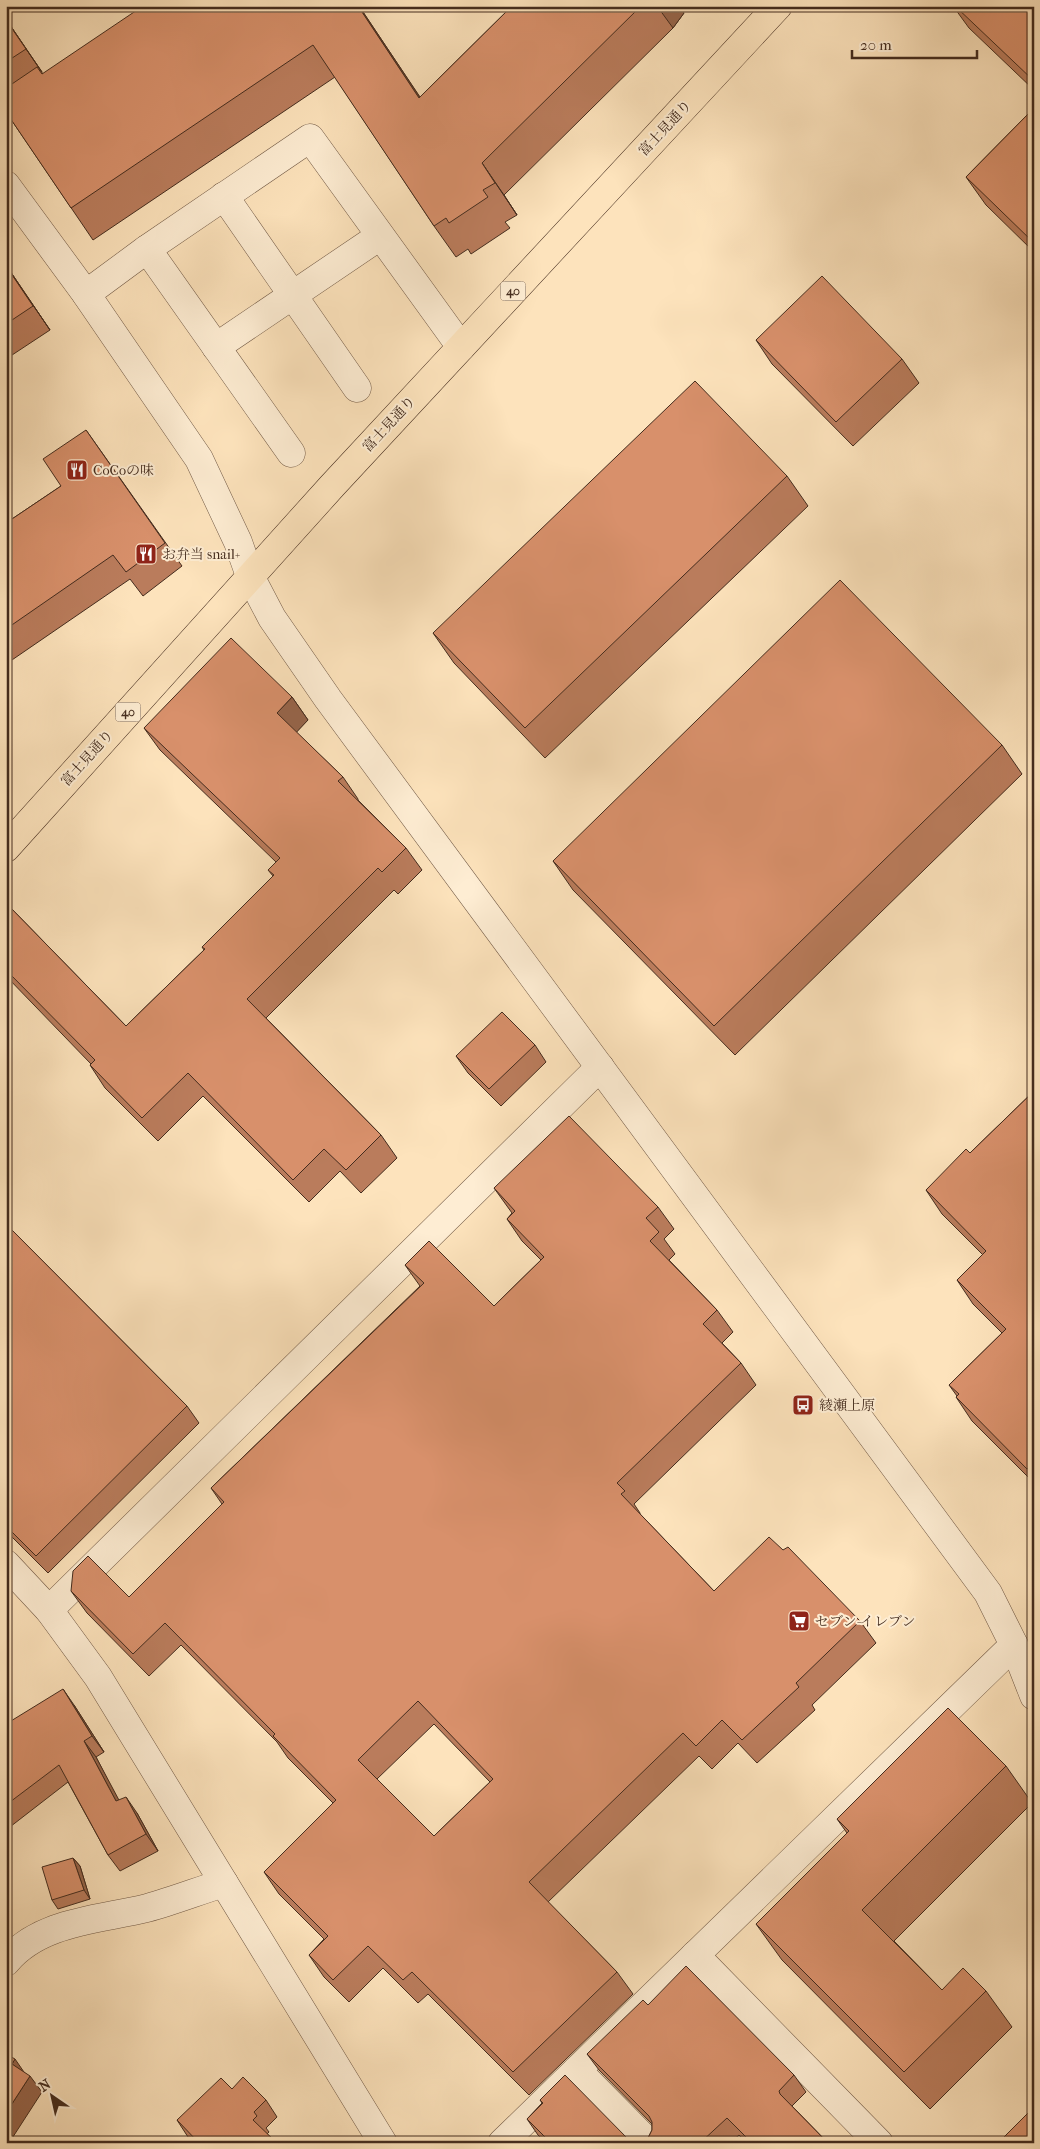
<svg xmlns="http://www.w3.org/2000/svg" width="1040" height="2149" font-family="'IM FELL French Canon','Noto Serif JP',serif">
<rect width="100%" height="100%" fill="#fde3bc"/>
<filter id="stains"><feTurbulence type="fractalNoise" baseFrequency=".004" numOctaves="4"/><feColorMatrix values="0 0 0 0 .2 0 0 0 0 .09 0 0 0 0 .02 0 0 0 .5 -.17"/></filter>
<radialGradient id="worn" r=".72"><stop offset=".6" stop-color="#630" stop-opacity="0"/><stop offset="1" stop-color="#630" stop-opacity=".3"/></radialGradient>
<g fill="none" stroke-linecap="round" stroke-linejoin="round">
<g stroke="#725a46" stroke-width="29">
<g id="minor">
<polyline points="6,185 86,294 199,459 238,542 250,576 272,618 328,699 988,1593 1014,1645 1034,1696"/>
<polyline points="224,196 357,388"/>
<polyline points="86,294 147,249"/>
<polyline points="216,347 380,236"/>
<polyline points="291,453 147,249 310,138 461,347"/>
<polyline points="6,1564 49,1610 98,1677 383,2143"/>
<polyline points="49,1610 600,1067"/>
<polyline points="695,1955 879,2143"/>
<path d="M6 1962C40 1921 99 1920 147 1908 173 1901 198 1891 224 1883"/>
<polyline points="577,2070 649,2143"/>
<polyline points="502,2143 1014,1645"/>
</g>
</g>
<g stroke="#442c1e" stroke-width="29">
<polyline id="major" points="6,848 332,486 778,6"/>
</g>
<use href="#minor" stroke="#feedd3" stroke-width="28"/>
<use href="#major" stroke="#fde3bc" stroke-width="28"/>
</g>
<g fill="#ba7c5c" stroke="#442c1e" fill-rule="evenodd">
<polygon points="359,6 420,97 512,6 679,6 684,13 673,28 504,195 517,215 505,222 510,228 471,254 468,249 456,257 434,226 335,77 93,240 6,112 6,19 43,74"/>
<polygon points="953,6 1034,6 1034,90 969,28"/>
<polygon points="1034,108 1034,252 986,205 966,177"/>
<polygon points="6,265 50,330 6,359"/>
<polygon points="756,340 902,359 919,383 853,446 772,364"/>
<polygon points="86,430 182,566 143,596 130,579 9,662 7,659 6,660 6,523 61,486"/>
<polygon points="787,476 808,506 545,758 454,663 433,633"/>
<polygon points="292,697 308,720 296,732 343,777 358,799 358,800 406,848 422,870 398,894 394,890 266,1018 381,1135 397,1158 361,1193 340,1171 309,1202 203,1096 158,1141 105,1088 90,1065 91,1064 6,976 6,903 126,1026 204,950 202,947 273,876 268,870 276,862 160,750 144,728"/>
<polygon points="1002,745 1022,774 735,1055 573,890 553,861"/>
<polygon points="535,1045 546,1062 501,1106 468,1073 456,1056"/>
<polygon points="1034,1091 1034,1483 972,1421 956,1397 957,1396 949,1385 1002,1333 973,1304 957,1280 983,1255 942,1214 926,1190 970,1153"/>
<path d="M494 1188 658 1207 674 1229 664 1239 675 1254 669 1260 717 1310 733 1332 722 1343 741 1363 756 1385 634 1504 640 1513V1514L714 1591 783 1550 860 1621 876 1643 812 1705 815 1710 757 1763 738 1743 712 1769 699 1756 548 1902 617 1972 633 1994 529 2095 428 1994 418 2003 383 1968 349 2002 324 1977 309 1955 324 1939 279 1894 264 1872 333 1803 288 1758 277 1742 181 1645 149 1676 87 1613 71 1591 129 1597 222 1504 211 1488 420 1286 405 1265 494 1306 541 1260 522 1241 507 1219 512 1213ZM434 1724 490 1782 434 1836 377 1779Z"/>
<polygon points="6,1224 187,1406 199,1423 48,1573 6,1531"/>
<polygon points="74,1705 104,1752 96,1757 118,1800 137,1813 158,1851 120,1871 108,1855 68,1782 6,1830 6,1724"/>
<polygon points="1006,1766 1032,1803 894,1941 942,1990 986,1991 1012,2027 930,2109 782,1960 756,1924 847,1833 837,1819"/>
<polygon points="73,1858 80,1866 90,1899 58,1909 52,1900"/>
<polygon points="648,2005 794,2075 806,2092 792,2106 828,2143 747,2143 739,2135 730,2143 546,2143 538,2135 527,2119 542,2103 540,2100 627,2138 634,2141 642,2141 648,2138 652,2130 652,2124 599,2070 587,2054"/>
<polygon points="232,2089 266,2100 277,2117 266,2128 269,2132 267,2134 277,2143 194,2143 188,2137 177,2120"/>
</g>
<g fill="#97654b" stroke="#442c1e">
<polygon points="358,6 359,6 441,129 419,98"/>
<polygon points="657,6 679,6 684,13 673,28"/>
<polygon points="6,19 42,72 6,20"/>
<polygon points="482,163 504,195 517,215"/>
<polygon points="6,265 50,330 6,266"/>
<polygon points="292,697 308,720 293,736 277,713"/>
<polygon points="63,1689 74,1705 104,1752 92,1736"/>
<polygon points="84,1741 96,1757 128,1817 116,1801"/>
<polygon points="126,1797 137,1813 158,1851 146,1834"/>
<polygon points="73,1858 80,1866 90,1899 84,1890"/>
<polygon points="15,2059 26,2075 12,2064"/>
<polygon points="30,2076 42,2092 9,2143 6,2143 6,2113"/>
</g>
<g fill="#d8906b" stroke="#442c1e" fill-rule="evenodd">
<polygon points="143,6 358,6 419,98 512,6 641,6 482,163 495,183 483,190 488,197 449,223 446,218 434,226 313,45 71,208 6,112 6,88 37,67 42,74"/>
<polygon points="955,6 1034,6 1034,81"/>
<polygon points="6,20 26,49 6,62"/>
<polygon points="1034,108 1034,243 966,177"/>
<polygon points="6,266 33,306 6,324"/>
<polygon points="822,276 902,359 836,422 756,340"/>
<polygon points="695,381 787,476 525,728 433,633"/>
<polygon points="86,430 165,543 126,572 113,555 6,629 6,523 61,486 43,459"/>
<polygon points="840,580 1002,745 714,1026 553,861"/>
<polygon points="231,638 292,697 277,713 343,777 338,781 406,848 382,872 378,868 247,999 381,1135 346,1170 324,1149 293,1180 188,1073 142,1118 90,1065 95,1060 6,970 6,903 126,1026 205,949 202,947 274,875 268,870 280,858 144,728"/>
<polygon points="502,1012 535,1045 489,1089 456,1056"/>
<polygon points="1034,1091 1034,1471 1030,1467 1027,1469 956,1397 959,1394 949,1385 1006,1329 957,1280 986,1251 926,1190 966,1149 970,1153"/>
<path d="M569 1116 658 1207 646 1218 659 1232 650 1241 717 1310 703 1324 741 1363 617 1483 625 1491 621 1494 714 1591 769 1537 783 1550 788 1547 860 1621 796 1683 799 1687 742 1740 722 1720 696 1746 683 1733 529 1882 617 1972 513 2072 412 1972 403 1980 368 1946 333 1980 309 1955 328 1936 264 1872 336 1800 273 1736 275 1734 165 1623 133 1654 71 1591 73 1571 88 1556 129 1597 224 1502 211 1488 424 1283 405 1265 429 1241 494 1306 544 1257 507 1219 515 1211 494 1188ZM418 1701 493 1779 434 1836 358 1760Z"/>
<polygon points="6,1224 187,1406 36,1556 6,1526"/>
<polygon points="63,1689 92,1736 84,1741 116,1801 126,1797 146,1834 108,1855 59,1765 6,1805 6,1724"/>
<polygon points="948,1708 1006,1766 862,1910 942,1990 963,1968 986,1991 904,2072 756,1924 849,1831 837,1819"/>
<polygon points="73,1858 84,1890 52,1900 42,1867"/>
<polygon points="686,1966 794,2075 779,2091 780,2094 828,2143 752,2143 727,2118 700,2143 551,2143 527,2119 543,2103 540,2100 565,2075 627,2138 634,2141 642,2141 648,2138 652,2130 652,2122 649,2116 587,2054 643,2000 648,2005"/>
<polygon points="6,2054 15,2059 12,2064 30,2076 6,2113"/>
<polygon points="243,2077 266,2100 254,2112 257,2116 253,2120 277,2143 199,2143 177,2120 221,2078 232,2089"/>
<polygon points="1034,2107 1034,2143 998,2143"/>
</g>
<defs>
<g id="restaurant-square" transform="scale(1.125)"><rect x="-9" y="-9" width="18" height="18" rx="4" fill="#8f2418" stroke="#feedd3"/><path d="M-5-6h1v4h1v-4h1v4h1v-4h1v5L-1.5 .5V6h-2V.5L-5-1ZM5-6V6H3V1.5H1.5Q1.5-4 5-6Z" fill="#fff"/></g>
<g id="bus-square" transform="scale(1.125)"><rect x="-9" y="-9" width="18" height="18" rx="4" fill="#8f2418" stroke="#feedd3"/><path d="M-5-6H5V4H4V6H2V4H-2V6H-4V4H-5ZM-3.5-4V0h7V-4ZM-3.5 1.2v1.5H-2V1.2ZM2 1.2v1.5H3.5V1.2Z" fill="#fff"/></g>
<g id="supermarket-square" transform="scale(1.125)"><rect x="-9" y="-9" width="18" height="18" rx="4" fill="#8f2418" stroke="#feedd3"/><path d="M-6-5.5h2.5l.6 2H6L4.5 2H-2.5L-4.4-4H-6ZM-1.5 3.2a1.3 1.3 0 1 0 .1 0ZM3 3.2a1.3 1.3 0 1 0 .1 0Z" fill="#fff"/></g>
</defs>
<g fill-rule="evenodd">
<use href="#restaurant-square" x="77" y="470"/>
<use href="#restaurant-square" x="146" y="554"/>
<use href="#bus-square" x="803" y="1405"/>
<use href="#supermarket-square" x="799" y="1621"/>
</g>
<g text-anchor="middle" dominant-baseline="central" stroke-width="4" stroke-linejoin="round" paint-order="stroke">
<g fill="#feedd3" stroke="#7c6654" stroke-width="1">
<rect x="500.5" y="281.5" width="25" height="19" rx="4"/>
<rect x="115.5" y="702.5" width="25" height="19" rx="4"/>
</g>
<g font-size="12" font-weight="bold" fill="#442c1e">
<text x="513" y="291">40</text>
<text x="128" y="712">40</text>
</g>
<g font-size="14" fill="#442c1e" stroke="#feedd3">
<text transform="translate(665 128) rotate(-47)">富士見通り</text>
<text transform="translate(389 424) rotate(-47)">富士見通り</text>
<text transform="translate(87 758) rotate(-48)">富士見通り</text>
</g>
<g font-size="14" fill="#442c1e" stroke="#feedd3" text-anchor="start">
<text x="93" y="470">CoCoの味</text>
<text x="162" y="554">お弁当 snail+</text>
<text x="819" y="1405">綾瀬上原</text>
<text x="815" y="1621">セブン-イレブン</text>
</g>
</g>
<rect width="1040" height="2149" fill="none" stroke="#fde3bc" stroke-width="25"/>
<rect x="8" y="8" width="1025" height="2134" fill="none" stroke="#442c1e" stroke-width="2.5"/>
<rect x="12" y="12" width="1015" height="2124" fill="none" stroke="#442c1e"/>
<g transform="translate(52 2096) rotate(326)" stroke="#feedd3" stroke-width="4" paint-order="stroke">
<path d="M0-4L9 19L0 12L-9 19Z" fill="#442c1e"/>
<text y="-8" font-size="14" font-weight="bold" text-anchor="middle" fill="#442c1e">N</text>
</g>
<path d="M852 50v8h125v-8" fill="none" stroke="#442c1e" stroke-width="2.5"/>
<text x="860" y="50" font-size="15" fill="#442c1e" stroke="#feedd3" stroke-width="4" paint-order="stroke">20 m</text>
<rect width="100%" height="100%" filter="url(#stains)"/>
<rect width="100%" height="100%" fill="url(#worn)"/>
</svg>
